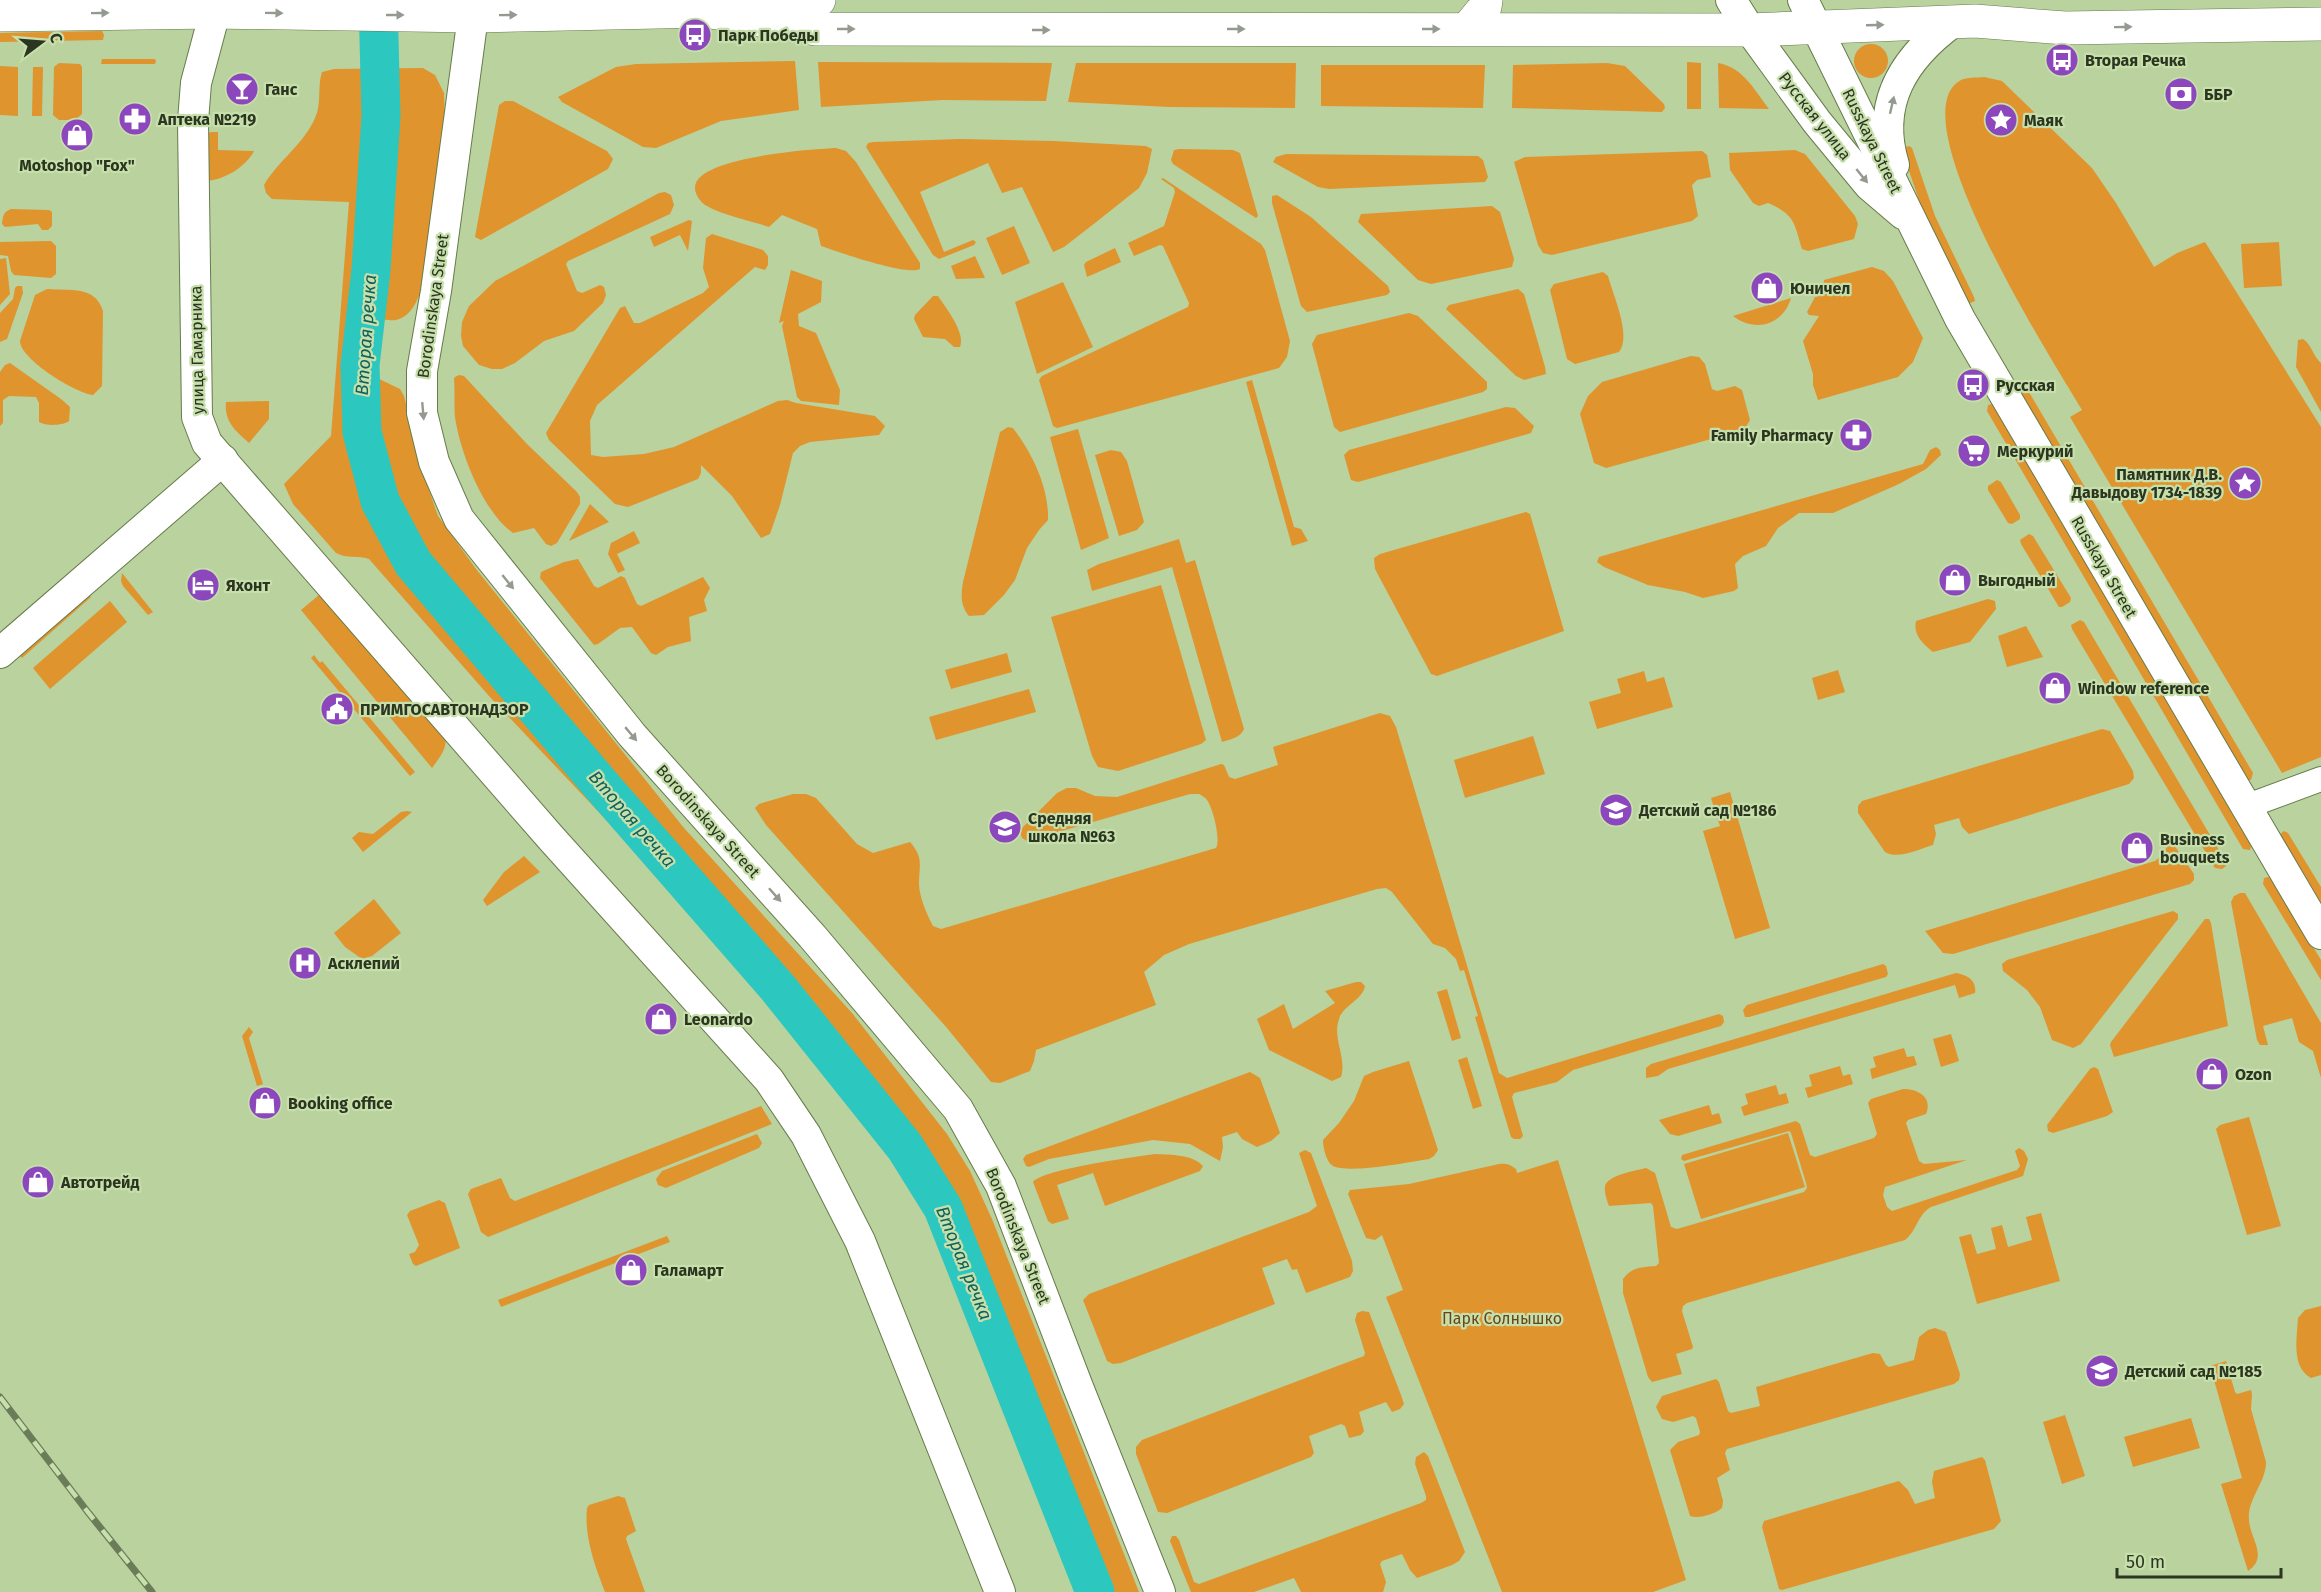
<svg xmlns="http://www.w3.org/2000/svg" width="2321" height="1592" font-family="'Fira Sans',sans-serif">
<rect width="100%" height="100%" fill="#b9d29e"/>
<g fill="#e0942e">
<polygon points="102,31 104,35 103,40 0,42 0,33"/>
<circle cx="1871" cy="61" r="17"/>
<polygon points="102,59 155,59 156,61 155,64 101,64"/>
<polygon points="795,61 799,110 721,121 656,148 643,147 562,102 558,97 616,67 636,64"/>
<polygon points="818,62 1052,63 1046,101 943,100 821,107"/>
<polygon points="1687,62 1701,63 1701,109 1687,109"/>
<polygon points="59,63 80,64 82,67 82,114 75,120 59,120 53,115 54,67"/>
<polygon points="1076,63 1296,63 1295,108 1170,107 1068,102"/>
<polygon points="1607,63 1625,66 1664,104 1665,108 1662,112 1512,108 1513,65"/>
<path d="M1718 63C1743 67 1755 91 1769 109L1719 108Z"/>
<polygon points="1321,65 1485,65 1483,108 1321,106"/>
<polygon points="0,66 18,67 18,116 0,115"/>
<polygon points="33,67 43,67 42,116 32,116"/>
<path d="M423 68 435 75 444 93 445 123 424 280C420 294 414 316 396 320 389 321 384 318 376 321L371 371 373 376 400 389 404 396 422 470 438 516 476 569 684 828 852 1013 947 1134 970 1171 992 1219 1139 1592H1076L963 1299 933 1229 904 1171 892 1153 822 1060 765 994 611 825 489 696 369 559C358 555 347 559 336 553L293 504 284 484 331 436 349 202 272 199 266 193 264 185C278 161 304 144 315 118 322 104 317 87 322 72L334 69Z"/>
<path d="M1984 77 2002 81 2092 168 2116 203 2154 267 2177 253 2205 242 2321 427V757L2282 773 2070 417 2082 410C2056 366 1895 115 1961 80 1967 77 1977 78 1984 77Z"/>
<polygon points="505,101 513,101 607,151 613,159 608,169 481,240 475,237 499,105"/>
<path d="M211 132H218V150L254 151C246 167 224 180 206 181L205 135Z"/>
<polygon points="960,139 1054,141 1146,146 1152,149 1147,173 1139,188 1095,223 1064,247 1053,252 1022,187 1002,193 988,163 920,192 944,252 973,240 976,242 974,245 939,259 933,255 866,147 868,143 873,142"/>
<polygon points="1909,146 1912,148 1935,216 1974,297 1975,301 1968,304 1926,221 1903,153 1905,147"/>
<path d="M836 148 846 151 856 162 920 263V269C906 276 839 252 821 246L817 229 782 215 769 227C752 221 722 215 707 206 701 203 695 195 695 188 694 157 813 149 836 148Z"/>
<polygon points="1179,149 1233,150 1240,153 1258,216 1256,218 1173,164 1171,160 1174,150"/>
<path d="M1795 150 1805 154 1855 216 1858 224 1854 239 1808 251 1802 249C1794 222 1795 215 1768 203L1759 206 1753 203 1730 170 1729 153Z"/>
<polygon points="1702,151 1707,155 1711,177 1697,180 1692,185 1698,216 1692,221 1552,255 1543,253 1538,245 1514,162 1525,157"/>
<polygon points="1286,154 1478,156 1483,160 1488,177 1485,182 1329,189 1318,187 1273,162 1276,157"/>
<polygon points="1163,178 1261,244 1265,250 1290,341 1287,357 1279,368 1057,428 1053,426 1039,380 1042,376 1188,307 1189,303 1163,246 1160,245 1134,256 1128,243 1164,226 1175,192 1174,188 1161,179"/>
<polygon points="665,192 671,195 674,205 670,214 568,261 566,264 577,291 582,293 600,285 604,287 606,295 603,303 574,331 544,341 515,363 502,369 492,369 479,365 463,346 461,336 462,322 469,306 495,281 659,193"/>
<polygon points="1277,195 1311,217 1388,286 1390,292 1387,295 1307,312 1301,306 1272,203 1272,196"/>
<polygon points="1492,206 1500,212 1514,259 1512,267 1431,284 1418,280 1358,222 1361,214"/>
<path d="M11 209 49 210 52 212V226L48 230H42L38 224 5 227 2 224C3 216 3 212 11 209Z"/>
<polygon points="689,220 692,221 688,251 680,235 654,247 650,237"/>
<polygon points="1014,226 1030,263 1002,275 986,238"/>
<polygon points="712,234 763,250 768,256 768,265 765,270 755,267 597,405 590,421 591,455 603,457 644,454 674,447 778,401 787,400 796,403 875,416 885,426 879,435 810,442 800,446 793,453 780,505 770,534 761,538 732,496 701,465 701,473 698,479 628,507 615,504 549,440 546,433 620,308 625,306 634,323 640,323 703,293 709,287 703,268 706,238"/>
<polygon points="51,241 56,246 56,274 51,278 14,275 11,271 8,256 0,255 0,242"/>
<polygon points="2279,242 2282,286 2244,288 2241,244"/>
<polygon points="1115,248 1121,262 1087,277 1084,265 1086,262"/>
<polygon points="975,256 985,278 956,279 951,266"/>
<polygon points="6,258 10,294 0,305 0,259"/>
<polygon points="1872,267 1884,271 1893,281 1923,338 1913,362 1898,377 1818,400 1813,385 1813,374 1803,341 1819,316 1809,315 1807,312 1815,297 1823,295 1824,280"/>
<polygon points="791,270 822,281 821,302 798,314 799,326 816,333 840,390 839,405 801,401 797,397 782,326 784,321 779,323"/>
<path d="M1603 272 1608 276C1613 295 1632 336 1619 352L1575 364 1567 359 1550 290 1554 284Z"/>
<polygon points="1063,282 1093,347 1037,374 1015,302"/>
<polygon points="17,286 22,286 23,293 7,339 0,342 0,313 13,299 15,288"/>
<path d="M47 289C70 291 95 285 103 311L102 386 93 395C75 393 20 359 20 341L35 295Z"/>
<polygon points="1518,289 1524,294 1545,367 1546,374 1524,380 1516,376 1446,309 1449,305"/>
<path d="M933 296H938C946 308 966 333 960 347H954L945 339 923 337 914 319 915 315Z"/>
<path d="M1791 298C1783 325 1755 333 1733 316Z"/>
<polygon points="1409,313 1418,316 1487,382 1487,389 1483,392 1340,432 1334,427 1312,344 1317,335"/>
<path d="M2303 339C2312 345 2313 356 2321 363V412L2296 367 2298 340Z"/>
<polygon points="1691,356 1699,357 1705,364 1712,389 1717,391 1735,386 1742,390 1750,420 1744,430 1606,468 1594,463 1580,414 1588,396 1602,382"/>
<path d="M10 363 61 399 70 407 69 421C62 426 46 426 39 422V403L36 397 9 396 3 400V423L0 426V372L5 365Z"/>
<path d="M459 375 464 376 527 444 577 492 580 497V504L557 543 551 546 546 544 534 528 513 533C483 512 460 452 455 417 454 405 455 391 454 379L455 377Z"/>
<polygon points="1252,380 1294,527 1301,529 1308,541 1292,546 1246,382"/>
<polygon points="2022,386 2026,387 2253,773 2251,780 2248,780 2017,390"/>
<path d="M269 401V419L249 443C235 431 224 421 226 402Z"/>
<polygon points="1992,404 1995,406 2252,844 2250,850 2243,849 1987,411 1988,405"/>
<polygon points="1506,407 1515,408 1534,426 1531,433 1358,482 1351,480 1344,455 1349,450"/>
<path d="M1008 427 1013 428C1032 453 1049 487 1048 520L1039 530 1027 548 1015 580 1004 595 984 615 969 616C960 605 961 595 963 582L1000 432Z"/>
<polygon points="1078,429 1109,538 1081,550 1050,437"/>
<polygon points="1936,447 1940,450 1941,455 1926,469 1899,484 1833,513 1799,513 1778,528 1766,546 1743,556 1735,564 1738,588 1734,591 1703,598 1685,592 1648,585 1604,567 1597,562 1599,557 1923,464 1930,450"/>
<polygon points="1111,450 1121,452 1127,461 1144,522 1137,530 1119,536 1095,455"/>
<polygon points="1997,480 2001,482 2020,515 2020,519 2012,524 2008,523 1988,490 1988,486"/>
<polygon points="590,504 609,522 569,541"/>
<polygon points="1526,512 1530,514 1564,631 1437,676 1431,674 1375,569 1374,558 1380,554"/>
<polygon points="634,531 640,543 617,554 625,570 618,573 608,554 611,543"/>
<polygon points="2029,534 2033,536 2071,598 2070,602 2062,607 2059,607 2021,544 2020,540"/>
<path d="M1179 539 1186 563 1195 560 1244 729C1240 738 1231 739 1222 742L1172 567 1092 591 1087 570 1099 564Z"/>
<polygon points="578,559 594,586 598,588 621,576 625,578 637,604 641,606 703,577 710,588 704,600 707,611 689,617 691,641 668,647 656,655 651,653 632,627 620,628 598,644 594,645 540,578 541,572 564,562"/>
<polygon points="122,573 153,612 148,615 123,586 121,581"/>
<polygon points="1161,585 1206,740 1201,744 1118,771 1098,767 1092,756 1051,617"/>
<polygon points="88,594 91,597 22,658 18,654"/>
<path d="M319 595H321L445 736C448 749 439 758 432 768L301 610Z"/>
<path d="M1988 599 1995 601 1996 609 1970 642 1933 652C1923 644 1913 635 1916 621Z"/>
<polygon points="110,601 127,622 50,689 33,668"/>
<polygon points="2080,620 2084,622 2226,862 2226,866 2222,869 2215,868 2072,629 2071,625"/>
<polygon points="2026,626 2043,657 2007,667 1998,636"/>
<polygon points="1007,653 1012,672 951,689 945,670"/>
<polygon points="314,655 320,663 322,661 415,772 410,776 311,658"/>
<polygon points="1838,670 1845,692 1818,700 1812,678"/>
<polygon points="1644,671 1647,682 1664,677 1673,707 1597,729 1589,702 1621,693 1617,679"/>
<polygon points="1029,689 1036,712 936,740 929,717"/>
<path d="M1380 713 1390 716 1396 727 1499 1073 1507 1078 1719 1014 1723 1016 1724 1022 1721 1026 1573 1070 1557 1082 1514 1093 1512 1097 1523 1136 1520 1139H1514L1511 1137 1475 1017 1478 1016 1464 970 1460 971 1456 959 1445 948 1433 944 1392 892 1386 888 1377 889 1189 944 1164 955 1144 972 1156 1005 1036 1050 1034 1061 1030 1071 1000 1083 991 1082 947 1028 766 825 755 808 759 804 793 794H806L816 798 857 844 873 853 910 842C924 858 919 865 919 884 919 896 927 915 933 926L941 929 1216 848C1221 840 1213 808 1207 800 1205 797 1202 796 1199 794H1190L1027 841 1022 838 1020 832 1023 827 1057 793 1067 788H1076L1095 796 1117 797 1221 764 1224 765 1229 777 1235 779 1278 765 1273 747Z"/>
<path d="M2102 729 2110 731 2133 771 2134 778 2129 784 1969 834 1962 827 1959 818 1934 825 1936 834 1933 845C1919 849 1898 860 1885 852L1858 813V806L1862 801Z"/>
<polygon points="1533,736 1545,774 1465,798 1454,760"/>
<polygon points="1730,792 1770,928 1735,939 1703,831 1720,826 1711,798"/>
<polygon points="407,811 412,812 363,852 352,838 359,832 373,834 401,812"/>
<polygon points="2284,831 2288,833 2321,887 2321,908 2279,835"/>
<polygon points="2174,845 2194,874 2194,880 2190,884 1953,954 1943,953 1925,931 2155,861 2160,857 2168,846"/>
<polygon points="524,856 540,872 487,906 483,900 504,872"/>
<polygon points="2268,877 2272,879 2321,960 2321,980 2263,884 2264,878"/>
<polygon points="2240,893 2245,893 2321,1023 2321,1078 2313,1051 2299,1042 2292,1018 2263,1026 2268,1045 2260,1045 2257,1040 2231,902 2234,896"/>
<polygon points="374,899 401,933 372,956 362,959 345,947 334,933"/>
<polygon points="2173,911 2178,914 2178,919 2081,1044 2073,1048 2052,1040 2040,1007 2027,990 2003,971 2002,964 2007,960"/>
<polygon points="2205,919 2209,919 2211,923 2228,1026 2114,1057 2110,1045 2111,1042"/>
<polygon points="1883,964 1886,966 1888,974 1886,977 1749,1017 1745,1017 1743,1010 1747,1005"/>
<path d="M1956 973C1967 975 1977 980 1975 993L1959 998 1955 985 1668 1069 1658 1076 1646 1078V1068L1651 1064Z"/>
<path d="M1356 982H1361L1365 986C1362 1001 1343 1005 1339 1019 1332 1039 1347 1057 1341 1077L1332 1081 1269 1050 1257 1019 1284 1004 1293 1029 1335 1003 1325 991Z"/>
<polygon points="1447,989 1461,1038 1452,1041 1437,992"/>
<polygon points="249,1027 253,1032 249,1038 263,1084 257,1086 242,1036"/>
<polygon points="1951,1034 1959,1061 1941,1067 1933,1039"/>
<polygon points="1904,1048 1907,1057 1914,1056 1917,1065 1872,1079 1870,1069 1876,1067 1873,1057"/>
<polygon points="1467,1057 1482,1106 1473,1109 1458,1060"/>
<path d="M1409 1061 1438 1150 1434 1156 1429 1159C1409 1162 1350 1174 1333 1166 1326 1162 1323 1147 1323 1140L1339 1123 1354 1101 1364 1076 1373 1072Z"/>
<polygon points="1840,1066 1843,1076 1850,1074 1853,1084 1808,1098 1805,1088 1812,1086 1809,1075"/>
<polygon points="2094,1067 2098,1069 2113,1112 2107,1116 2053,1133 2048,1131 2047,1125 2090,1069"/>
<polygon points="1250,1072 1260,1078 1280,1133 1271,1141 1257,1147 1242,1139 1237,1132 1222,1137 1223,1147 1220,1161 1190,1144 1153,1140 1049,1159 1029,1167 1026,1166 1023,1159 1026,1155"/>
<polygon points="1776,1085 1779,1095 1786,1093 1789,1103 1744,1116 1741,1107 1748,1104 1745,1094"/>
<path d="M1903 1089C1918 1089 1933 1097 1926 1114L1908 1120 1906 1123 1919 1161 1924 1164 1967 1160 1885 1187 1883 1195 1887 1207 1892 1211 2017 1170 2020 1166 2015 1151 2019 1148 2024 1151 2028 1159 2023 1176 1931 1207C1917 1215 1917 1231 1905 1240L1687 1303 1683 1306 1682 1311 1693 1347 1692 1349 1676 1354 1682 1374 1652 1382 1648 1377 1623 1293V1279C1632 1267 1642 1267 1656 1266L1659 1263 1653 1206 1651 1203 1609 1206C1607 1201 1604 1192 1605 1186 1608 1175 1635 1171 1646 1168L1655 1173 1671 1227 1677 1229 1804 1192 1807 1188 1806 1183 1791 1133 1789 1131 1684 1161 1681 1159 1682 1155 1796 1121 1800 1124 1810 1155 1815 1157 1874 1138 1877 1134 1868 1103 1871 1099Z"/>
<polygon points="1709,1105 1712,1115 1719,1113 1722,1123 1678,1136 1670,1134 1659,1120"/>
<polygon points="761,1106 772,1124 488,1237 481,1232 468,1194 471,1189 501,1178 510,1198 515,1201"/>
<polygon points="2249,1117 2281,1226 2247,1235 2216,1129 2220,1125"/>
<polygon points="1788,1133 1805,1187 1701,1219 1684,1164"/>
<polygon points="757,1134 762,1143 759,1148 666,1188 658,1185 656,1179 662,1171"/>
<polygon points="1305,1150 1311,1153 1352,1261 1353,1271 1350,1277 1306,1293 1297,1269 1292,1270 1287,1259 1262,1268 1275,1304 1121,1363 1113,1364 1107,1361 1083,1300 1089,1294 1309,1212 1317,1206 1299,1153"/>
<path d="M1155 1154C1171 1155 1192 1154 1203 1166L1200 1171 1105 1206 1093 1173 1057 1185 1069 1219 1052 1224 1048 1221 1033 1182C1043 1169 1135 1157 1155 1154Z"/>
<path d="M1558 1160 1686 1580 1653 1592H1502L1386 1297 1403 1290 1382 1235 1375 1240 1366 1238 1348 1194 1350 1190 1409 1184 1499 1164C1506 1163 1510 1164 1516 1169L1517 1173Z"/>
<polygon points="439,1200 445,1203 460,1248 416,1266 413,1264 409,1254 415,1252 419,1245 407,1215 410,1211"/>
<polygon points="2041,1213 2060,1281 1977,1304 1959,1237 1971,1234 1977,1254 1996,1249 1991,1228 2002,1225 2008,1247 2032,1240 2026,1217"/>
<polygon points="667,1236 670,1242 501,1307 498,1300"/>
<path d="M2321 1306V1375L2311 1378C2291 1367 2297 1338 2298 1318L2305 1310Z"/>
<polygon points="1362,1311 1369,1312 1401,1395 1404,1404 1400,1409 1392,1412 1386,1402 1359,1412 1364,1431 1361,1435 1349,1438 1345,1426 1341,1424 1309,1436 1314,1453 1311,1457 1167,1513 1158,1512 1136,1454 1136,1447 1142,1440 1364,1356 1365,1353 1355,1320 1357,1313"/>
<path d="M1935 1328 1946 1332 1960 1374 1959 1380 1954 1384 1727 1449 1725 1453 1730 1470 1717 1478 1723 1501 1722 1508C1715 1514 1699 1519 1690 1516L1670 1450 1678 1442 1699 1435 1700 1432 1696 1418 1693 1416 1673 1422 1662 1419 1656 1407 1662 1396 1716 1379 1719 1382 1728 1411 1731 1413 1760 1406 1756 1387 1873 1353 1880 1354 1886 1365 1889 1367 1914 1360 1919 1337 1928 1330Z"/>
<path d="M2226 1361 2235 1392 2237 1394 2251 1390 2252 1394 2251 1409 2266 1462C2266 1483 2247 1499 2249 1520 2250 1539 2269 1557 2248 1571L2221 1484 2242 1478 2210 1366Z"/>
<polygon points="2065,1415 2085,1476 2062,1484 2043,1422"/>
<polygon points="2191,1418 2200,1448 2133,1467 2124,1437"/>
<polygon points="1424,1452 1428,1456 1465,1552 1459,1561 1452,1565 1417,1578 1410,1570 1402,1554 1382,1561 1380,1564 1386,1582 1383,1592 1301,1592 1294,1578 1254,1592 1191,1592 1170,1541 1172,1536 1176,1536 1179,1540 1194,1582 1199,1584 1421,1503 1426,1500 1426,1496 1415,1464 1416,1457"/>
<polygon points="1982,1457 1985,1460 2001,1521 1994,1529 1782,1590 1779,1589 1762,1527 1764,1521 1899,1481 1908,1490 1915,1504 1935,1498 1932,1482 1934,1471"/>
<path d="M618 1496 625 1498 636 1531 627 1536 626 1539 645 1592H605C595 1566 584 1537 587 1508L589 1505Z"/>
</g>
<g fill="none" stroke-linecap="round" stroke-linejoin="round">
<polyline stroke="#2cc7be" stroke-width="39" points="378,0 381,116 371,270 360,365 362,432 380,501 413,563 601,785 778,988 905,1147 943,1208 1095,1592"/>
<g stroke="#667c4c" stroke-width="26">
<polyline id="minor" points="2245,807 2321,779"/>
</g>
<g stroke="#667c4c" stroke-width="32">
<g id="major">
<polyline points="1731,0 1750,30 1817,122 1869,185 1903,214"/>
<polyline points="1803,0 1960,319 2321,934"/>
<polyline points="215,12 196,83 193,121 197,417 207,443 551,838 769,1080 806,1135 860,1241 1000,1592"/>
<polyline points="473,16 436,291 422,371 422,413 434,462 459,519 632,735 812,936 958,1109 1001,1186 1078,1387 1160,1592"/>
<path d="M1894 165C1875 103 1904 58 1953 22"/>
<polyline points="0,653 223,460"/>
</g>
</g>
<g stroke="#667c4c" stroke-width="34">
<g id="highway">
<polyline points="705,11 816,29 1750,30 1975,21 2065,28 2321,24"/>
<polyline points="0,15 215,12 473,16 705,11 819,0"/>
<polyline points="1467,29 1485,7 1486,0"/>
</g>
</g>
<use href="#minor" stroke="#fff" stroke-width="24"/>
<use href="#major" stroke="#fff" stroke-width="30"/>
<use href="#highway" stroke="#fff" stroke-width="33"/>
<g stroke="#6b7c59" stroke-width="7">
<polyline id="rail" points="0,1397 87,1511 152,1592"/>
</g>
<use href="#rail" stroke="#c6dfab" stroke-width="4.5" stroke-dasharray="14" stroke-linecap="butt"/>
</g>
<defs><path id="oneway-solid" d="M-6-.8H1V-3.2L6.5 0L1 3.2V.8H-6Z" transform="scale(1.5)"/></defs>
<g fill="#959a90">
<use href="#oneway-solid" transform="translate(100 13) rotate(-1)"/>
<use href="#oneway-solid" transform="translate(274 13) rotate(1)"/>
<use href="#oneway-solid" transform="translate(395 15)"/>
<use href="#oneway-solid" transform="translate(508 15) rotate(-1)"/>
<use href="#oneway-solid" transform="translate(1875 25) rotate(-2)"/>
<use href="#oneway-solid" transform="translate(2123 27) rotate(-1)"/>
<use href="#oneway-solid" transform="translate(846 29)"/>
<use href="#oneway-solid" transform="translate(1236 29)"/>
<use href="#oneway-solid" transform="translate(1431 29)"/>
<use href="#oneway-solid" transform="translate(1041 30)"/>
<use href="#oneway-solid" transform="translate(1892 105) rotate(-77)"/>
<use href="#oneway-solid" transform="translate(1862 176) rotate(51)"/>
<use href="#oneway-solid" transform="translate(423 411) rotate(85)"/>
<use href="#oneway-solid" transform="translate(508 582) rotate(51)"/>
<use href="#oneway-solid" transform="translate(631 734) rotate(50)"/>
<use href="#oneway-solid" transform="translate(775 895) rotate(48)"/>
</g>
<defs>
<g id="bus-disc" transform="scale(1.725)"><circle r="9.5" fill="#8b47bb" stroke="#c6dfab"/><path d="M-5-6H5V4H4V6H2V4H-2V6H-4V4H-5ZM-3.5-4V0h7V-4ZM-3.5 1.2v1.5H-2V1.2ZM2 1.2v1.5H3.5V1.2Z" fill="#fff"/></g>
<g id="bar-disc" transform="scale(1.725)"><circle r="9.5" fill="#8b47bb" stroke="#c6dfab"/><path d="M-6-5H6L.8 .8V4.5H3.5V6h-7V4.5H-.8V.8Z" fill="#fff"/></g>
<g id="bank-disc" transform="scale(1.725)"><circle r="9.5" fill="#8b47bb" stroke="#c6dfab"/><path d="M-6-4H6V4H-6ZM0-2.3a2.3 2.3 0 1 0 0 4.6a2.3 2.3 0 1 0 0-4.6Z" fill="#fff"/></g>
<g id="pharmacy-disc" transform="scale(1.725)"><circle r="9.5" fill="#8b47bb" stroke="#c6dfab"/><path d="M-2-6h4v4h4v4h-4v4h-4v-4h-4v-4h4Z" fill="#fff"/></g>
<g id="sight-disc" transform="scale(1.725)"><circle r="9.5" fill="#8b47bb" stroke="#c6dfab"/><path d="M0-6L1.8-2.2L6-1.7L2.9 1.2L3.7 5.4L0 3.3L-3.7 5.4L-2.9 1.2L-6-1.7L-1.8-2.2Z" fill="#fff"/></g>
<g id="shop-disc" transform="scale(1.725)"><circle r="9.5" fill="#8b47bb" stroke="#c6dfab"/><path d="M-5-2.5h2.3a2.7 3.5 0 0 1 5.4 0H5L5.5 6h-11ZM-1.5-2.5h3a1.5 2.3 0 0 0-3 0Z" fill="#fff"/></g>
<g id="supermarket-disc" transform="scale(1.725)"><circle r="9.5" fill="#8b47bb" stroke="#c6dfab"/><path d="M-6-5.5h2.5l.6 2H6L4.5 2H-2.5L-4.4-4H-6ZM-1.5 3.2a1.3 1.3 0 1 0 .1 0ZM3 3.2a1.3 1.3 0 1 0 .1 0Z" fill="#fff"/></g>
<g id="hotel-disc" transform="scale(1.725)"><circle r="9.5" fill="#8b47bb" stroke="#c6dfab"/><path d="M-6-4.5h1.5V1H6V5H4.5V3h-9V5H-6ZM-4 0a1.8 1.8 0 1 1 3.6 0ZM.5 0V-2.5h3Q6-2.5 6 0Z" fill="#fff"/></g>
<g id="civic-disc" transform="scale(1.725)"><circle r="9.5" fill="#8b47bb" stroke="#c6dfab"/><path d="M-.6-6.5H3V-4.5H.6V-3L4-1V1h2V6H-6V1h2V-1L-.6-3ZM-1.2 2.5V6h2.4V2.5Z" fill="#fff"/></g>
<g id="school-disc" transform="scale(1.725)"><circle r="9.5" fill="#8b47bb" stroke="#c6dfab"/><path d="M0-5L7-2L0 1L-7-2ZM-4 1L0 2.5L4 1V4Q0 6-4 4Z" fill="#fff"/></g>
<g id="hospital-disc" transform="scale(1.725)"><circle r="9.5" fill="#8b47bb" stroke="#c6dfab"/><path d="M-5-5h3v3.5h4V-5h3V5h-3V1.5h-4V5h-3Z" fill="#fff"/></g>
</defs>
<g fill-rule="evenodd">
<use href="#bus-disc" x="695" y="35"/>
<use href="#bus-disc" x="2062" y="60"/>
<use href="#bar-disc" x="242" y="89"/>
<use href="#bank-disc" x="2181" y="94"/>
<use href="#pharmacy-disc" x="135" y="119"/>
<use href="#sight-disc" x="2001" y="120"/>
<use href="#shop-disc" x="77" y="135"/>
<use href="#shop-disc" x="1767" y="288"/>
<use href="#bus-disc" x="1973" y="385"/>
<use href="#pharmacy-disc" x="1856" y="435"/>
<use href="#supermarket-disc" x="1974" y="451"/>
<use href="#sight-disc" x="2245" y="483"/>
<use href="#shop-disc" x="1955" y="580"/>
<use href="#hotel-disc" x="203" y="585"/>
<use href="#shop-disc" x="2055" y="688"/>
<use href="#civic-disc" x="337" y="709"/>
<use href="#school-disc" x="1616" y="810"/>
<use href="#school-disc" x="1005" y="827"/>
<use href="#shop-disc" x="2137" y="848"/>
<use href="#hospital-disc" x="305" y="963"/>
<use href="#shop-disc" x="661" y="1019"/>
<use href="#shop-disc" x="2212" y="1074"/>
<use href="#shop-disc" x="265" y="1103"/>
<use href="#shop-disc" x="38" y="1182"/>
<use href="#shop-disc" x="631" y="1270"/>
<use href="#school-disc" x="2102" y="1371"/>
</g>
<g text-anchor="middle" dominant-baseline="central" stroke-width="4.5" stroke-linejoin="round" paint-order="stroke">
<g font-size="16" font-weight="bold" fill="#2b3520" stroke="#c6dfab" text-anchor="start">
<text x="718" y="35">Парк Победы</text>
<text x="2085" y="60">Вторая Речка</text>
<text x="265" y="89">Ганс</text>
<text x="2204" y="94">ББР</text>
<text x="158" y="119">Аптека №219</text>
<text x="2024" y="120">Маяк</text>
<text x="77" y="165" text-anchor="middle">Motoshop "Fox"</text>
<text x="1790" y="288">Юничел</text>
<text x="1996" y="385">Русская</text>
<text x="1833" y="435" text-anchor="end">Family Pharmacy</text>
<text x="1997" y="451">Меркурий</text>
<text x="2222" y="474" text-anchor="end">Памятник Д.В.<tspan x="2222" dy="18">Давыдову 1734-1839</tspan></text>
<text x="1978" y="580">Выгодный</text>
<text x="226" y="585">Яхонт</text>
<text x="2078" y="688">Window reference</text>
<text x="360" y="709">ПРИМГОСАВТОНАДЗОР</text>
<text x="1639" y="810">Детский сад №186</text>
<text x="1028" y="818">Средняя<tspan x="1028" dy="18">школа №63</tspan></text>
<text x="2160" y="839">Business<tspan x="2160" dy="18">bouquets</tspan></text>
<text x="328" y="963">Асклепий</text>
<text x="684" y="1019">Leonardo</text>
<text x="2235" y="1074">Ozon</text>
<text x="288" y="1103">Booking office</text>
<text x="61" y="1182">Автотрейд</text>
<text x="654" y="1270">Галамарт</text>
<text x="2125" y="1371">Детский сад №185</text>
</g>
<g font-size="16" fill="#2b3520" stroke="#c6dfab">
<text transform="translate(1815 116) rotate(52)">Русская улица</text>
<text transform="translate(1872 141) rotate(64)">Russkaya Street</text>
<text transform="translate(433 306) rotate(-82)">Borodinskaya Street</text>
<text transform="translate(197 350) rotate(-91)">улица Гамарника</text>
<text transform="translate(2104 567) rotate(60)">Russkaya Street</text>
<text transform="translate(708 821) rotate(48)">Borodinskaya Street</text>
<text transform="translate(1018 1236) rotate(68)">Borodinskaya Street</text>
</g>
<g font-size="16" fill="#68461d" stroke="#c6dfab">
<text x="1502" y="1318">Парк Солнышко</text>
</g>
<g font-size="18" font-style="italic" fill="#0f615c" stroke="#c6dfab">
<text transform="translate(366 335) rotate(-86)">Вторая речка</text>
<text transform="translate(632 819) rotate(49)">Вторая речка</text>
<text transform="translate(964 1263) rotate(68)">Вторая речка</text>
</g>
</g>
<g transform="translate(42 42) rotate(74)" stroke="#c6dfab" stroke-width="4.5" paint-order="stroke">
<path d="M0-4.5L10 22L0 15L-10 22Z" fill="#2b3520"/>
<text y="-9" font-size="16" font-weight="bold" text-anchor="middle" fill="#2b3520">С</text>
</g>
<path d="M2117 1568v9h164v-9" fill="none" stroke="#2b3520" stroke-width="3"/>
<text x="2126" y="1568" font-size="18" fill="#2b3520" stroke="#c6dfab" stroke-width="4.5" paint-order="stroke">50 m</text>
</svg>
